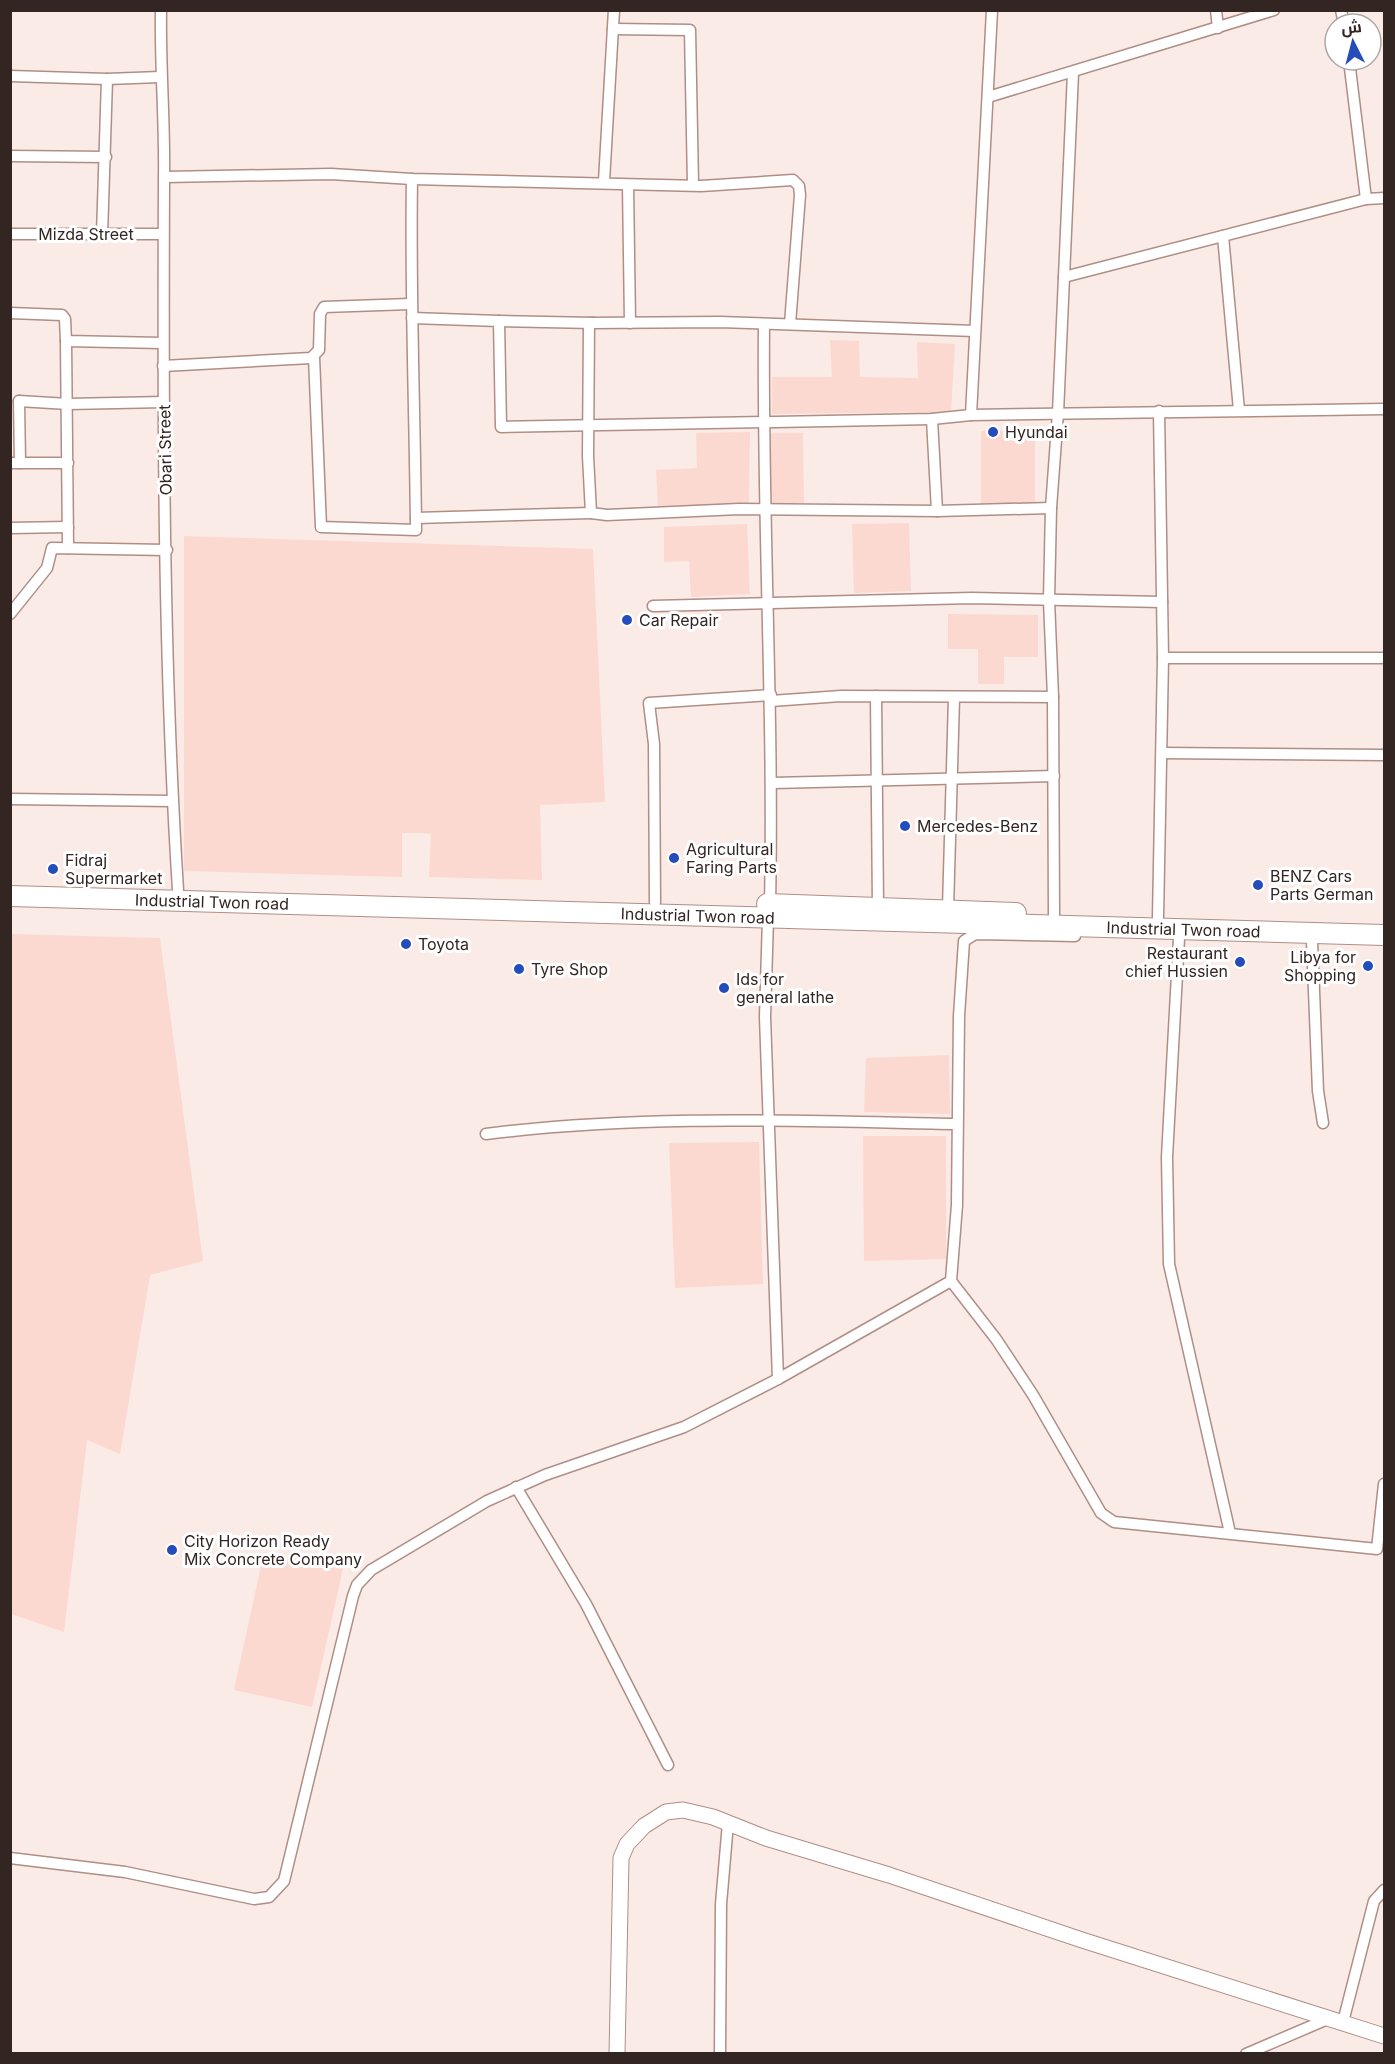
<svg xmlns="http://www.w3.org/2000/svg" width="1395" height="2064" font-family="Inter,Cairo,sans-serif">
<rect width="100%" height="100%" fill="#faebe7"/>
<g fill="#fcd9d0">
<polygon points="830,340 859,341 860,377 918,378 917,342 955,344 951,412 772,414 772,377 832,377"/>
<polygon points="1035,429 1035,503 981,504 981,431"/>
<polygon points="750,432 749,504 658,506 656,470 697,468 696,433"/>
<polygon points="770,433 803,433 804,503 771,504"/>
<polygon points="909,523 911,591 854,593 852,524"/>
<polygon points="747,524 750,594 691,597 689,561 664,562 664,527"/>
<polygon points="184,536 593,549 605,802 540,805 542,880 429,877 431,834 422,833 402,833 402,877 184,871"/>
<polygon points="948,614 1038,615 1038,657 1004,657 1004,684 978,684 978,649 948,649"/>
<polygon points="11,934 160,938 203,1261 150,1275 120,1454 87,1440 64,1632 11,1614"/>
<polygon points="949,1055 950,1114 864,1112 866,1058"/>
<polygon points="863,1136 946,1136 946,1259 864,1261"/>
<polygon points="759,1142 763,1284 675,1288 669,1143"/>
<polygon points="264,1552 343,1569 312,1707 234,1690"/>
</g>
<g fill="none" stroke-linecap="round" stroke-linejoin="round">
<g stroke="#af8e86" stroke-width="13">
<g id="street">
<path d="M161 10C160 67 165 122 164 178 163 415 163 654 178 890"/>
<polyline points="1216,10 1218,28"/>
<polyline points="1341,10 1344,24"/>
<polyline points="613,29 690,30 693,185"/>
<polyline points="1349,60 1366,199"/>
<polyline points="10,76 107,79 160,77"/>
<polyline points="988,97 1274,10"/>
<polyline points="10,156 106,157"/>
<polyline points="165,177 331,174 412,179 701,186 793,180 799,186 800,195 790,324"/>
<polyline points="604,181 614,10"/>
<polyline points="628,185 630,323"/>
<polyline points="10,234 162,234"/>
<polyline points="102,235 107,79"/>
<polyline points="1223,236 1239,410"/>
<polyline points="1064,277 1366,199 1384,198"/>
<polyline points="10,313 62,315 65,319 66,341 162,343"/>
<polyline points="412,318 499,321 501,427 932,419 971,415 992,10"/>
<polyline points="499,321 594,323"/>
<path d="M764 325C762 518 774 711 770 904"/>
<polyline points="66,341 68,548"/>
<path d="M314 357 321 527 416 530C415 413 410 296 412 179"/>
<polyline points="163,366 311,358 319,350 320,314 324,307 410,304"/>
<polyline points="19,401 68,404 164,402"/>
<polyline points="19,401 20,463"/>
<polyline points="971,415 1384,409"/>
<polyline points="932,419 937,511 1051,508"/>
<polyline points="10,463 68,463"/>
<polyline points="937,511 739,509 607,515 591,513 588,456 589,323 720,322 975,331"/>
<polyline points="416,518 591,513"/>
<polyline points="10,528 68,527"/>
<polyline points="653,606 972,598 1162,602"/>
<polyline points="10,614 47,568 52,548 167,550"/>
<polyline points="1163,658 1384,658"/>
<polyline points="876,696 878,908"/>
<polyline points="771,701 841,696 1053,697"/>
<polyline points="1162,753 1384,755"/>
<polyline points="773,783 1054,776"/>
<polyline points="10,799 172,801"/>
<polyline points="655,902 654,744 649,703 771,695"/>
<polyline points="948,909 954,698"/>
<polyline points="1054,915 1053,697 1049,600 1051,508 1058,413 1073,73"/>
<polyline points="768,918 765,1017 778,1379 951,1281 957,1205 959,1016 964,941 975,934 1075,936"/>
<polyline points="1158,918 1163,658 1159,411"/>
<polyline points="1179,938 1167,1157 1169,1264 1230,1533"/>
<polyline points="1312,941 1318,1091 1323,1123"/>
<path d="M486 1134C642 1114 800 1121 957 1124"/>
<polyline points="951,1281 996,1339 1033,1395 1101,1513 1114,1522 1377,1549 1384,1484"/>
<polyline points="516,1487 586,1604 668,1765"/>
<polyline points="10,1858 125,1872 254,1899 269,1897 284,1881 353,1596 357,1585 371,1570 487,1501 545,1475 684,1427 778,1379"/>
<polyline points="1343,2022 1374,1901 1384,1890"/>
<polyline points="720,2054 721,1904 728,1823"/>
<polyline points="1246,2054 1330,2018"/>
</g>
</g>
<g stroke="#af8e86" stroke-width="17">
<polyline id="secondary" points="617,2054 621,1858 627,1844 644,1826 666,1812 683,1810 713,1817 766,1838 889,1875 1082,1940 1384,2036"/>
</g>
<g stroke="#af8e86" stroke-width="22">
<g id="highway">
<path id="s1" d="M10 896 1384 935"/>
<polyline points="767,904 1016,913"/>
</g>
</g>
<use href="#street" stroke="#fff" stroke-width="10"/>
<use href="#secondary" stroke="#fff" stroke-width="15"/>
<use href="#highway" stroke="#fff" stroke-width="20"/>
</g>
<g fill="#254cbb" stroke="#fff" stroke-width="2">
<circle cx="993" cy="432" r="6"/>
<circle cx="627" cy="620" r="6"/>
<circle cx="905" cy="826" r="6"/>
<circle cx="674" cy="858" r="6"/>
<circle cx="53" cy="869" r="6"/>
<circle cx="1258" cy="885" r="6"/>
<circle cx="406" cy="944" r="6"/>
<circle cx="1240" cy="962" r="6"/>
<circle cx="1368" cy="966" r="6"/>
<circle cx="519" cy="969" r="6"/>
<circle cx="724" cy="988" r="6"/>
<circle cx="172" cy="1550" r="6"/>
</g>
<g text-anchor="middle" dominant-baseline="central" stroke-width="6" stroke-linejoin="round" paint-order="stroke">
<g font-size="16" fill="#332522" stroke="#fff">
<text x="86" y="234">Mizda Street</text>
<text transform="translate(165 450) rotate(-91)">Obari Street</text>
<text stroke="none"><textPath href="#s1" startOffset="202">Industrial Twon road</textPath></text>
<text stroke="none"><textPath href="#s1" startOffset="688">Industrial Twon road</textPath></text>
<text stroke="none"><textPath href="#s1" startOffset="1174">Industrial Twon road</textPath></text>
</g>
<g font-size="16" fill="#332522" stroke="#fff" text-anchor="start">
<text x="1005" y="432">Hyundai</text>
<text x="639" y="620">Car Repair</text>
<text x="917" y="826">Mercedes-Benz</text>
<text x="686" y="849">Agricultural<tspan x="686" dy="18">Faring Parts</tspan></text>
<text x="65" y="860">Fidraj<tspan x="65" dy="18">Supermarket</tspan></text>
<text x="1270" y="876">BENZ Cars<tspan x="1270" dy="18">Parts German</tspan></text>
<text x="418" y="944">Toyota</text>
<text x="1228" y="953" text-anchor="end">Restaurant<tspan x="1228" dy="18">chief Hussien</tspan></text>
<text x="1356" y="957" text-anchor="end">Libya for<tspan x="1356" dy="18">Shopping</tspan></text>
<text x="531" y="969">Tyre Shop</text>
<text x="736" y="979">Ids for<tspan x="736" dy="18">general lathe</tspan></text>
<text x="184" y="1541">City Horizon Ready<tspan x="184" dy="18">Mix Concrete Company</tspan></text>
</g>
</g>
<rect width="1395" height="2064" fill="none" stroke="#332522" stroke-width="24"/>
<g transform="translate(1353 42) rotate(354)"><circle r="28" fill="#ffffff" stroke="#ada8a7" stroke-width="1.5"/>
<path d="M0-4.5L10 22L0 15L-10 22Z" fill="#254cbb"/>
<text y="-9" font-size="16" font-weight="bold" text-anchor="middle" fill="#332522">ش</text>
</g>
</svg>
